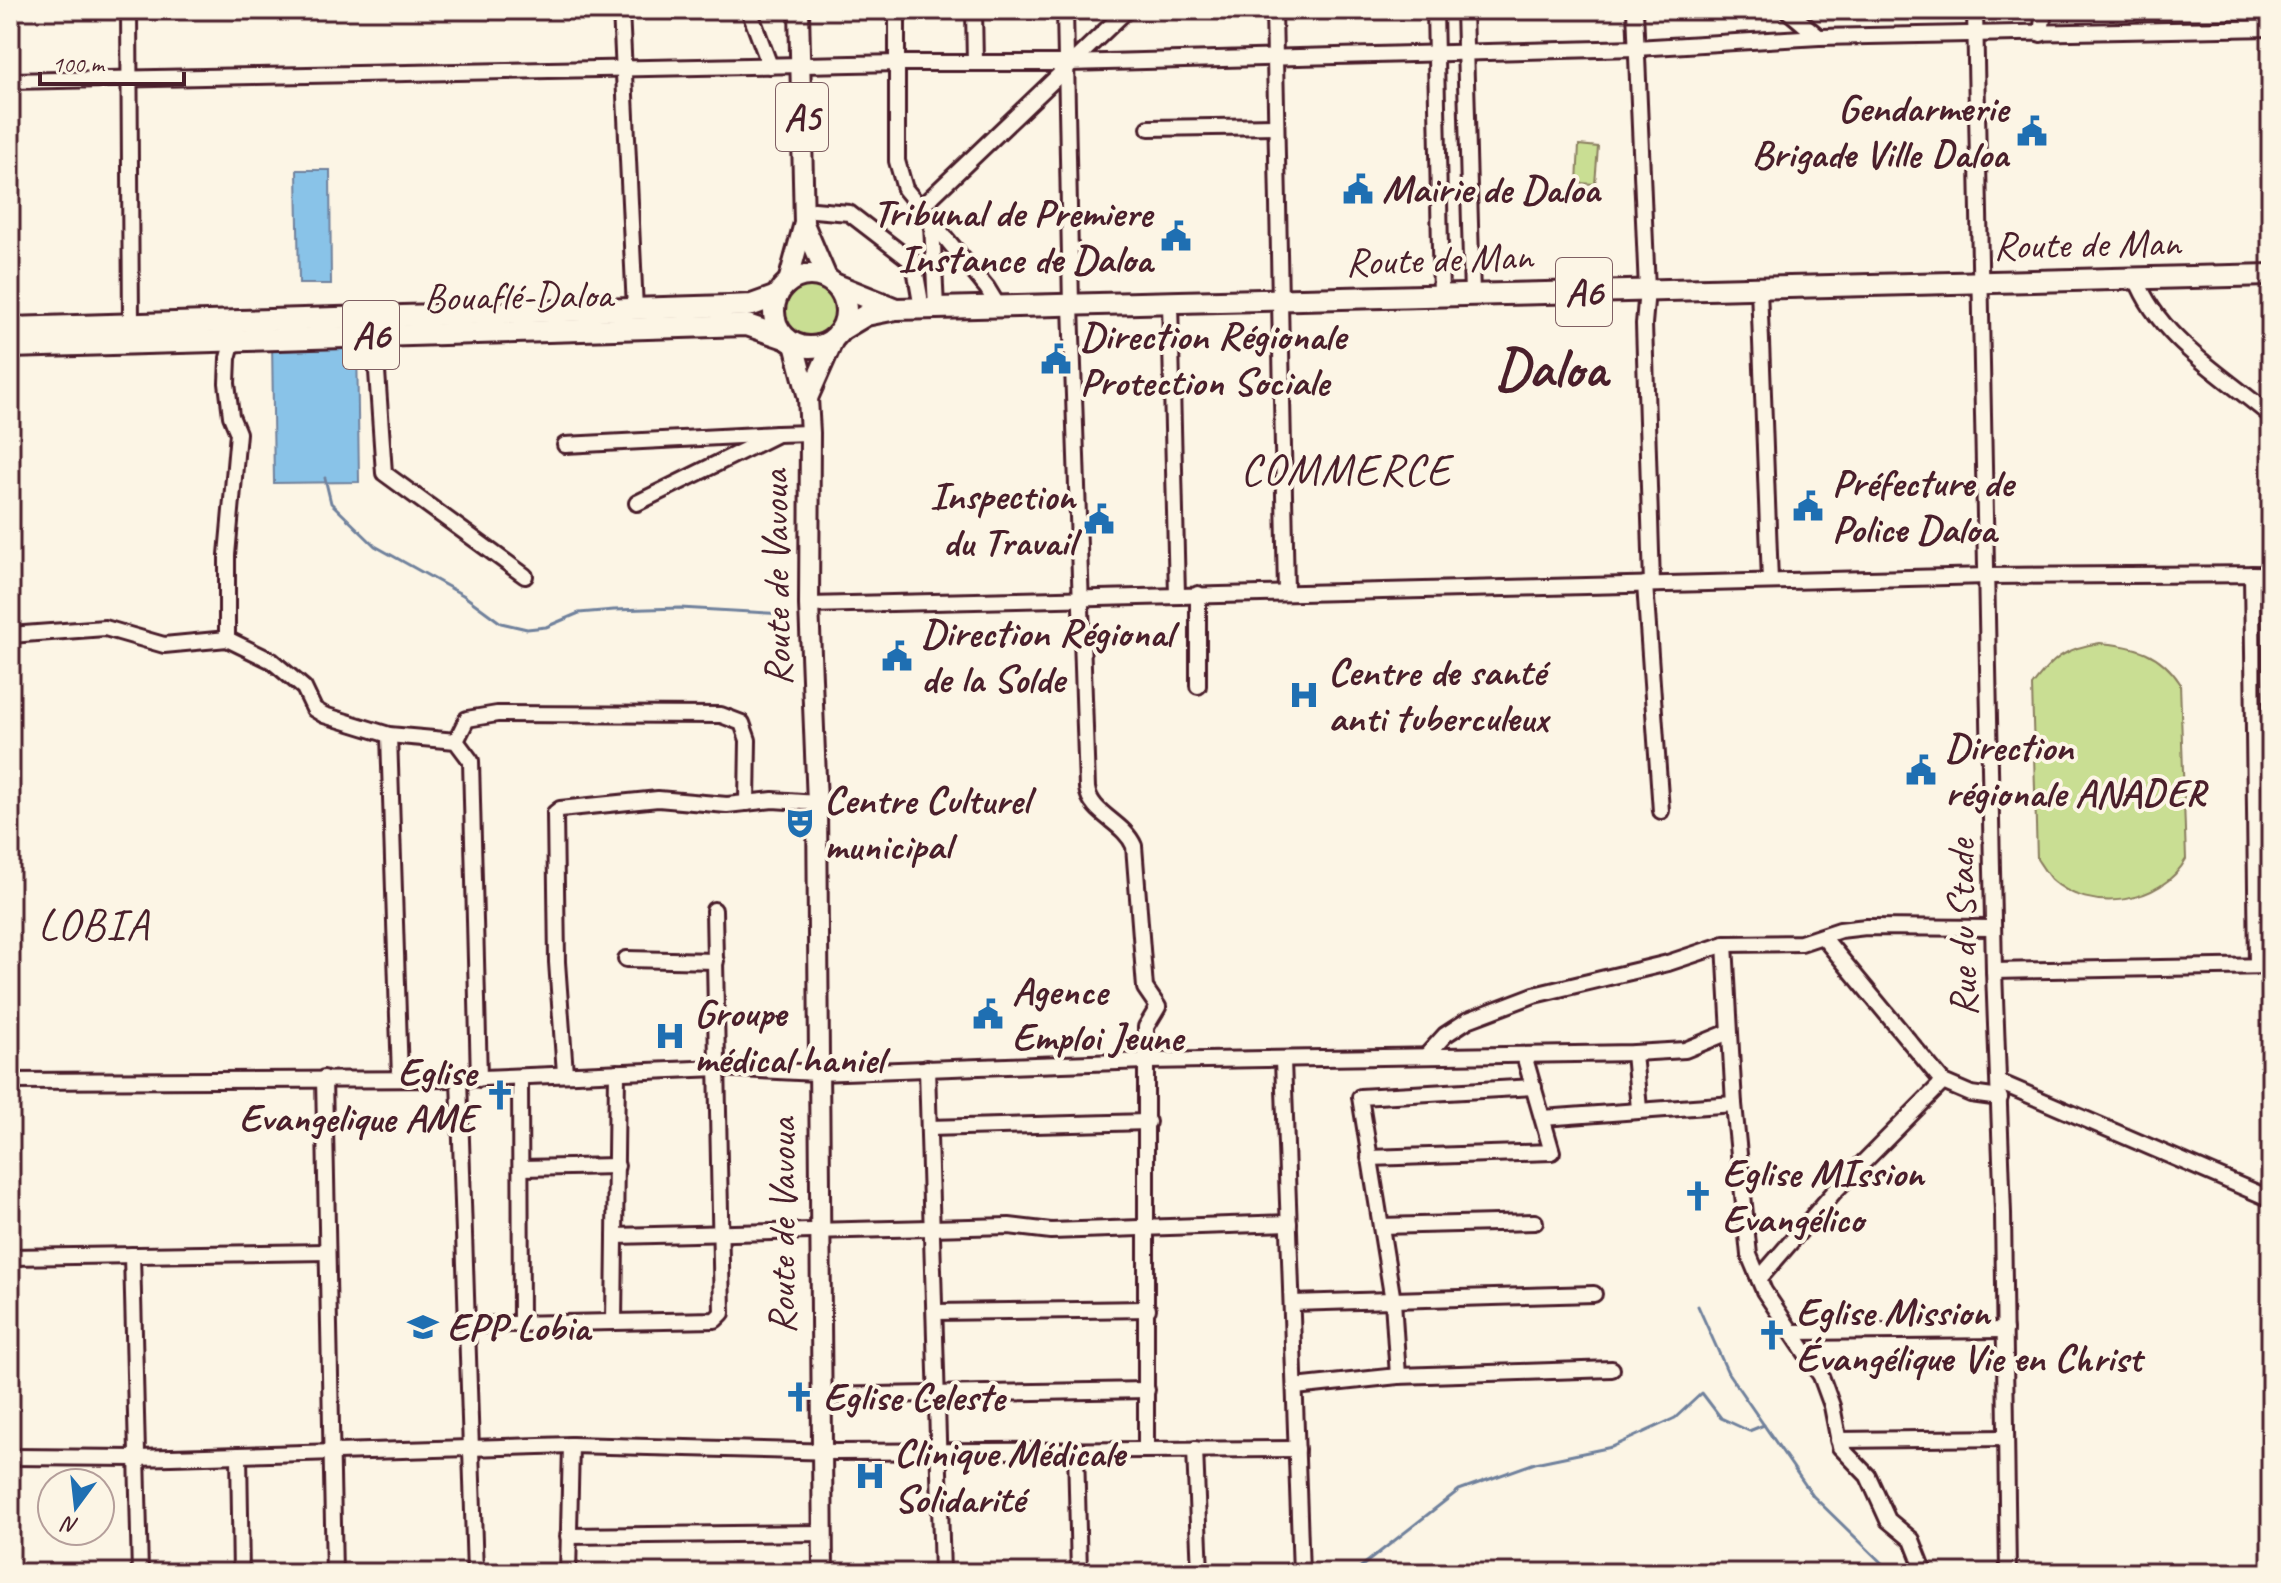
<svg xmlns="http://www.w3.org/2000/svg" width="2281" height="1583" font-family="Caveat,sans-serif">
<rect width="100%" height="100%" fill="#fcf5e5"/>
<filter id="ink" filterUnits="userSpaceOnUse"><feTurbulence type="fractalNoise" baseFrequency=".0125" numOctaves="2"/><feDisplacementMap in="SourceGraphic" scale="16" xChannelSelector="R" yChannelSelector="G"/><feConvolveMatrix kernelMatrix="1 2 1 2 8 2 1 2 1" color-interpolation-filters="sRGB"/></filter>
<g filter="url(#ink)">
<g fill="#c9de93" stroke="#8a7e5f" stroke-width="2">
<polygon points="1579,145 1598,147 1595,184 1577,183"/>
<circle cx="810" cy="311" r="29"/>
<path d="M2100 643C2135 646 2160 652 2180 683L2186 859C2162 904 2089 915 2051 879 2046 873 2041 865 2037 859L2032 686C2053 658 2065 648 2100 643Z"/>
</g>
<g fill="#89c3e8" stroke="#70819c" stroke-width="2">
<polygon points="297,170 330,170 331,284 299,284"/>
<polygon points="357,340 359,482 274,483 272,341"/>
</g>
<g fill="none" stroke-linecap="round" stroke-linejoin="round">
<g stroke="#70819c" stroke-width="3">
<polyline points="325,478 331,503 375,546 463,595 501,623 527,629 546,627 579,613 614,610 680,608 786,614"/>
<polyline points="1698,1306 1728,1373 1813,1496 1892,1573"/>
<polyline points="1353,1573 1459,1490 1535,1463 1612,1447 1675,1418 1702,1393 1721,1418 1749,1431 1764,1425"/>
</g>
<g stroke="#4a1f2b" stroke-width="20">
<g id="minor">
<polyline points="129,10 131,324"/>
<polyline points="621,10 635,309"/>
<polyline points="749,10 770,66"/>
<polyline points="897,10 897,161 905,189 987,288 998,306"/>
<polyline points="974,10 975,63"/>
<path d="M1065 10 1071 305 1087 788C1090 814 1124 822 1134 846L1145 988 1158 1007 1146 1027V1449"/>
<polyline points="1274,10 1286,592"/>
<polyline points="1435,10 1441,296"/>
<polyline points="1464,10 1472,295"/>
<polyline points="1635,10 1647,290 1644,324 1652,584"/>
<polyline points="1787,10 1819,37"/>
<polyline points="1975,10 1994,971 2003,1213 2008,1573"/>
<polyline points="2041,34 2044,10"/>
<polyline points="10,81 900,63 1068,63 1636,48 1819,37 2271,28"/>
<polyline points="1149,128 1276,126"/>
<polyline points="920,208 1127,10"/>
<polyline points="814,210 849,213 914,263 920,297"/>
<polyline points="932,223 936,308"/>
<path d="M2136 278C2159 339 2223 375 2271 416"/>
<polyline points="1759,288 1770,581"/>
<polyline points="1170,302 1177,595"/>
<polyline points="374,328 384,473 525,576"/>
<polyline points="565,445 777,434"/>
<polyline points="637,503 777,434 810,433"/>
<polyline points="2252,574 2257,966"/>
<polyline points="1645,584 1661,811"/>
<polyline points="1198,594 1198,686"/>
<polyline points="809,605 1988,576 2271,574"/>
<polyline points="10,635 105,628 164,645 227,639 272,661 304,688 314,709 324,715 389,735 456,741 471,761 479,1079"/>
<polyline points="227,639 227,555 238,433 231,416 227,383 228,358 235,333"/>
<polyline points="389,735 400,1078"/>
<polyline points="456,741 467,719 497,714 721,715 742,723 748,740 747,803"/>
<polyline points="1823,937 1943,1082 1971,1094 2000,1098"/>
<polyline points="1725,944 1734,1104 1749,1255 1764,1291 1821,1376 1832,1406 1840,1447 1868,1476 1888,1520 1912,1540 1925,1573"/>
<polyline points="626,959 716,961"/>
<polyline points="1994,971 2271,966"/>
<polyline points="1634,1053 1639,1109"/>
<polyline points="1426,1056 1445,1035 1468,1020 1534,995 1668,963 1725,944 1801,943 1840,930 1866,927 1993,928"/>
<polyline points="1283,1060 1301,1573"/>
<polyline points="927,1068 942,1573"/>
<polyline points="565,1073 557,962 555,813 560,809 658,799 727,805 773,800 817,803"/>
<polyline points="520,1077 521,1324"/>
<polyline points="324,1078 334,1573"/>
<polyline points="459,1079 475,1573"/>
<polyline points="10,1081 459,1079 719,1068 817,1073 1146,1061 1634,1053 1685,1050 1729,1032"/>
<polyline points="1999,1082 2271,1199"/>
<polyline points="1543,1118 1734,1104"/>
<polyline points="929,1128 1148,1122"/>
<polyline points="1369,1158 1552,1152 1524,1055"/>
<polyline points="521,1168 617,1166"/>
<polyline points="1381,1226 1535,1222"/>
<polyline points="615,1236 1009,1226 1051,1231 1289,1223"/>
<polyline points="132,1255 140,1573"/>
<polyline points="10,1257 327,1252"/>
<polyline points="1759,1279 1834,1192 1943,1082"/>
<polyline points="1292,1303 1594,1294"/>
<polyline points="935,1312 1148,1309"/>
<polyline points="614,1322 617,1072"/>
<polyline points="468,1325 715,1320 722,1313 714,910"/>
<polyline points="1792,1332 2005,1330"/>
<polyline points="1398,1376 1393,1301 1360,1097 1534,1087"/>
<polyline points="1295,1387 1398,1376 1612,1369"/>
<polyline points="819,1396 1147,1390"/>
<polyline points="1838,1440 2006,1438"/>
<polyline points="1076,1449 1079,1573"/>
<polyline points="1195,1449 1200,1573"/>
<polyline points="239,1455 241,1573"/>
<polyline points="10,1457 137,1458 571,1445 836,1452 1297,1449"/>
<polyline points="568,1536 824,1533"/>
<polyline points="568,1573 571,1445"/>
</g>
</g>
<g stroke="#4a1f2b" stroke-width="24">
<g id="major">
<polyline points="805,226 828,280"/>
<polyline points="788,282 804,223 799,10"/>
<polyline points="794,344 808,398 810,433 809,605 817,803 823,1573"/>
<polyline points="808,398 834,339"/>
</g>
</g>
<g stroke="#4a1f2b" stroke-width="26">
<g id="highway">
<circle cx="810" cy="311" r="36"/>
<polyline points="834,284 896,309"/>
<polyline points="10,328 729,306 752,305 777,296"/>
<polyline points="841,330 866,315 896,309 2271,275"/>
<polyline points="10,347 747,325 785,338"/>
</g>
</g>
<use href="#minor" stroke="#fcf5e5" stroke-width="14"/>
<use href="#major" stroke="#fcf5e5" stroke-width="18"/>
<use href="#highway" stroke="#fcf5e5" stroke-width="20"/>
</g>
</g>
<defs>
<g id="civic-bare" transform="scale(2.4)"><path d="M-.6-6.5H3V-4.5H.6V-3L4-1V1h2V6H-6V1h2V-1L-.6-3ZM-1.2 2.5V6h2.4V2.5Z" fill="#1f6fb2" stroke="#fcf5e5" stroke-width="2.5" paint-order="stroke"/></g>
<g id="hospital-bare" transform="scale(2.4)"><path d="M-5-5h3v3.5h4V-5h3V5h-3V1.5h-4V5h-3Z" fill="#1f6fb2" stroke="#fcf5e5" stroke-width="2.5" paint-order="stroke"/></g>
<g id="theatre-bare" transform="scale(2.4)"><path d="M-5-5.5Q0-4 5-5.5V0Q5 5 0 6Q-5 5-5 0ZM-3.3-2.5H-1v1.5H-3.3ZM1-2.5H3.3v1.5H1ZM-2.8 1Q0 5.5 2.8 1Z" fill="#1f6fb2" stroke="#fcf5e5" stroke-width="2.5" paint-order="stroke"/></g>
<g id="church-bare" transform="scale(2.4)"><path d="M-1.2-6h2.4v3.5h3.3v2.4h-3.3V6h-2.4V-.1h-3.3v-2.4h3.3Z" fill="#1f6fb2" stroke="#fcf5e5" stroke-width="2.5" paint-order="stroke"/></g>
<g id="school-bare" transform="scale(2.4)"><path d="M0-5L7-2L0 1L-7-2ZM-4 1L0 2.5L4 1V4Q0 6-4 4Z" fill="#1f6fb2" stroke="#fcf5e5" stroke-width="2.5" paint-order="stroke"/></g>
</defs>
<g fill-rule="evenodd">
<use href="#civic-bare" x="2032" y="131"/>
<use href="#civic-bare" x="1358" y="189"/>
<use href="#civic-bare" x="1176" y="236"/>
<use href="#civic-bare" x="1056" y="359"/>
<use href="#civic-bare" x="1808" y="506"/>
<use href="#civic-bare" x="1099" y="519"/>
<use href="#civic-bare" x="897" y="656"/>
<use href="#hospital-bare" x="1304" y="695"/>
<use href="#civic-bare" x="1921" y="770"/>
<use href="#theatre-bare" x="800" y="823"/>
<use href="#civic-bare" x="988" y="1014"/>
<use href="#hospital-bare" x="670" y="1036"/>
<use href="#church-bare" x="500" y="1095"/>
<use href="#church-bare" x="1698" y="1196"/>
<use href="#school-bare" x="423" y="1327"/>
<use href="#church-bare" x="1772" y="1335"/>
<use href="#church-bare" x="799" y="1397"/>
<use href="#hospital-bare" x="870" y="1476"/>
</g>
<g text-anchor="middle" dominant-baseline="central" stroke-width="8" stroke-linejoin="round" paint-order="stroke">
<g fill="#fcf5e5" stroke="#7f5f63" stroke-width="2">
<rect x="776" y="83" width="52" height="68" rx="6"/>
<rect x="1556" y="258" width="56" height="68" rx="6"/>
<rect x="343" y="301" width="56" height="68" rx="6"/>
</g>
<g font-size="38" font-weight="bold" fill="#4a1f2b">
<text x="802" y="117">A5</text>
<text x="1584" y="292">A6</text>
<text x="371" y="335">A6</text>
</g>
<g font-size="40" font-weight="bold" fill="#4a1f2b" stroke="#fcf5e5" text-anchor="start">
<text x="2008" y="108" text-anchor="end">Gendarmerie<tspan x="2008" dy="46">Brigade Ville Daloa</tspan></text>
<text x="1382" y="189">Mairie de Daloa</text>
<text x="1152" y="213" text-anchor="end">Tribunal de Premiere<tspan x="1152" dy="46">Instance de Daloa</tspan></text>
<text x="1080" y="336">Direction Régionale<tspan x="1080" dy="46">Protection Sociale</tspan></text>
<text x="1832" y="483">Préfecture de<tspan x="1832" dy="46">Police Daloa</tspan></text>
<text x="1075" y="496" text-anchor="end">Inspection<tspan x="1075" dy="46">du Travail</tspan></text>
<text x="921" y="633">Direction Régional<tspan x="921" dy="46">de la Solde</tspan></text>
<text x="1328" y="672">Centre de santé<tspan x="1328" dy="46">anti tuberculeux</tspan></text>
<text x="1945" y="747">Direction<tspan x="1945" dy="46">régionale ANADER</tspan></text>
<text x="824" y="800">Centre Culturel<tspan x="824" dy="46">municipal</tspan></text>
<text x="1012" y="991">Agence<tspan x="1012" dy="46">Emploi Jeune</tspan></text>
<text x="694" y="1013">Groupe<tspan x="694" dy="46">médical haniel</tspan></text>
<text x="476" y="1072" text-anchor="end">Eglise<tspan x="476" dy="46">Evangelique AME</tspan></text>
<text x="1722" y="1173">Eglise MIssion<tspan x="1722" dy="46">Evangélico</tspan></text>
<text x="1796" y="1312">Eglise Mission<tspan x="1796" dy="46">Évangélique Vie en Christ</tspan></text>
<text x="447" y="1327">EPP Lobia</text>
<text x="823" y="1397">Eglise Celeste</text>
<text x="894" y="1453">Clinique Médicale<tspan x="894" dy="46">Solidarité</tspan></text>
</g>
<g font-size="40" fill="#4a1f2b" stroke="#fcf5e5">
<text transform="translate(2087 244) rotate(-1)">Route de Man</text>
<text transform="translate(1439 259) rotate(-2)">Route de Man</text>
<text transform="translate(518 296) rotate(-1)">Bouaflé-Daloa</text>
<text transform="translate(776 578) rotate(-91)">Route de Vavoua</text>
<text transform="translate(1962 928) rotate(-91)">Rue du Stade</text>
<text transform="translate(782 1226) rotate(-90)">Route de Vavoua</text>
</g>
<g font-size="44" letter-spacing="2" fill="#4a1f2b" stroke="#fcf5e5">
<text x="1346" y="469">COMMERCE</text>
<text x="94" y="924">LOBIA</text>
</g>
<g font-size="56" font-weight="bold" fill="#4a1f2b" stroke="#fcf5e5">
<text x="1551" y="368">Daloa</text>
</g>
</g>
<rect width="2281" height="1583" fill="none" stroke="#fcf5e5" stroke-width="40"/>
<rect x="20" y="20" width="2241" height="1543" fill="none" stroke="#4a1f2b" stroke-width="3" filter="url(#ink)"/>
<g transform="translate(76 1507) rotate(195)"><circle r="38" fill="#fcf5e5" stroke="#b59f9b" stroke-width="2"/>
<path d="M0-6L14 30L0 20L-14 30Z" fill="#1f6fb2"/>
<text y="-12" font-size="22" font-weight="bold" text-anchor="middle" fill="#4a1f2b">N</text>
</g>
<path d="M40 72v12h144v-12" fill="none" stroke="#4a1f2b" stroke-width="4"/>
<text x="52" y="72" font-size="24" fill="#4a1f2b" stroke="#fcf5e5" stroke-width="6" paint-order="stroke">100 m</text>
</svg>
